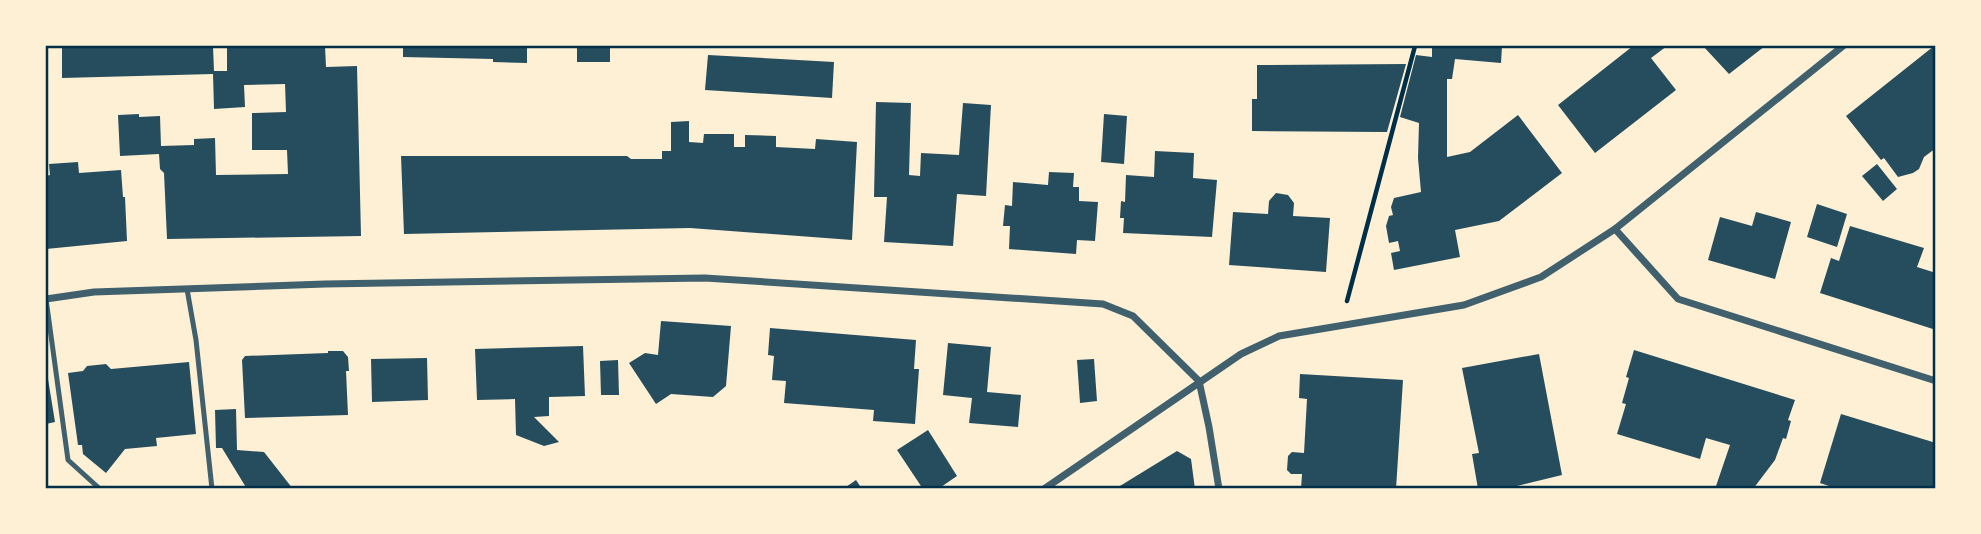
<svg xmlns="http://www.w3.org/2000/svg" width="1981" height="534" font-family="'Roboto Condensed',sans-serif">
<rect width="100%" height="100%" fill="#fdf0d5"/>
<g fill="#264d5e">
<polygon points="62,46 213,46 214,71 227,71 227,46 325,46 326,67 357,66 361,236 167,239 164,173 160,169 159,154 120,156 118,115 139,114 139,117 160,116 161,146 194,145 194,139 215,138 216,175 288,174 287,150 252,150 252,113 286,112 285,84 244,85 245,107 214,109 213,74 62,78"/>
<polygon points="403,46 527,46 527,63 493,62 493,59 403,57"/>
<rect x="577" y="46" width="33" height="16"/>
<polygon points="1432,46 1502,46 1501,63 1455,59 1452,79 1447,79 1447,157 1470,152 1518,115 1562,173 1499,221 1455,230 1460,257 1394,270 1391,253 1400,251 1398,241 1389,243 1386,226 1389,216 1393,215 1391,207 1394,198 1421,192 1418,158 1419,123 1400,117 1416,55 1432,57"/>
<polygon points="1633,46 1667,46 1651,58 1676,90 1595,153 1558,105"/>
<polygon points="1703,46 1765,46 1729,74"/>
<polygon points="1934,46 1936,148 1924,157 1919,169 1913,173 1898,177 1884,158 1881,160 1846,116"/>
<polygon points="708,55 834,62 832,98 705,90"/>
<polygon points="1406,64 1387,132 1252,131 1252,99 1257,99 1257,65"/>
<polygon points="876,102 911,103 909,175 920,176 921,153 959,155 963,103 991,105 986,196 957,194 953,246 884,242 887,197 874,197"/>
<polygon points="1104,114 1127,116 1124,164 1101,162"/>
<polygon points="689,121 689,142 703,143 704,134 734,134 734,147 745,147 745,135 776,136 776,147 815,149 816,139 857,142 852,240 690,228 404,234 401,156 627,156 631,159 662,159 662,151 671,151 671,122"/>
<polygon points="1155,151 1194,153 1193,178 1217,180 1212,237 1123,233 1124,218 1120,218 1121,201 1125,202 1126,175 1154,177"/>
<polygon points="78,162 79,173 121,170 123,197 125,197 127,241 46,249 46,176 50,175 49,164"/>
<polygon points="1877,164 1897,189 1883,201 1862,176"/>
<polygon points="1049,172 1074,173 1073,187 1079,187 1079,201 1098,202 1095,241 1077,240 1076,254 1009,249 1010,226 1003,226 1005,205 1012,206 1013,182 1048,185"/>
<polygon points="1276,193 1288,195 1294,203 1293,216 1330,218 1326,272 1229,265 1233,212 1268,214 1269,201"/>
<polygon points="1817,204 1847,214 1837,247 1807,237"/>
<polygon points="1756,212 1791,222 1775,279 1708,260 1720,217 1752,226"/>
<polygon points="1850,226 1924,248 1917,267 1936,273 1936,330 1820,293 1831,258 1839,261"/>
<polygon points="661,321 731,326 726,386 713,397 671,394 656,404 629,363 645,353 658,355"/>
<polygon points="770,328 916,340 914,369 919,369 915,424 873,421 874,410 784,403 786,381 772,380 774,356 768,355"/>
<polygon points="948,343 991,347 987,392 1021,395 1018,427 969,423 972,398 943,395"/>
<polygon points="583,346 585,396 549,397 549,416 534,417 559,442 544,446 516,435 515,399 477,400 475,349"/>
<polygon points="1634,350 1795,400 1788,420 1791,421 1786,439 1783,438 1775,460 1753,489 1715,489 1730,445 1706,438 1700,459 1617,434 1626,404 1622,403 1629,378 1626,377"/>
<polygon points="328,351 343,351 348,357 349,371 346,371 348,415 245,418 242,360 245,356 328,353"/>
<polygon points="1539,354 1562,475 1505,489 1478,489 1472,454 1479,453 1462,368"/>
<polygon points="427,358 428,400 372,402 371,359"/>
<polygon points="1094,359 1097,401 1080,403 1077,360"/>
<polygon points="618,360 619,395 601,395 600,361"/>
<polygon points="189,362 196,434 156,438 157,446 125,449 106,473 83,454 82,445 78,445 68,373 83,371 87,366 106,364 111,369"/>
<polygon points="1300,374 1403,380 1396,489 1301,489 1302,474 1291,474 1287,470 1288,456 1292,452 1304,453 1307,399 1299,398"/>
<polygon points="48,379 55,422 46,424 46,380"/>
<polygon points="236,409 237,450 264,452 293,489 247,489 222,448 216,448 215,410"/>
<polygon points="1841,414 1936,443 1936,489 1838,489 1820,483"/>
<polygon points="928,430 957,476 938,489 923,489 897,450"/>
<polygon points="1177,451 1191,459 1195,489 1115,489"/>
<polygon points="856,480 862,489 843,489"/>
</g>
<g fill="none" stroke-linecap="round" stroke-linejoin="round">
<polyline stroke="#003049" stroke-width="4.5" points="1347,301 1415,46"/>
<g stroke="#3f606c" stroke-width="5">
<polyline points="187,289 196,340 212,489"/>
<polyline points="46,299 68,460 100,489"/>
</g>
<g stroke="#3f606c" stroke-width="7">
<polyline points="1615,229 1678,299 1936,381"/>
<polyline points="46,299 94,292 325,284 705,278 1103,304 1133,316 1199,381"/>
<polyline points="1199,381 1209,427 1219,489"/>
<polyline points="1044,489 1241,354 1279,336 1464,305 1541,277 1615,229 1843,46"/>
</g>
</g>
<rect width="1981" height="534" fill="none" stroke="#fdf0d5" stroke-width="94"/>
<rect x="47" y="47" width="1887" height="440" fill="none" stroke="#003049" stroke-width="2.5"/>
</svg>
